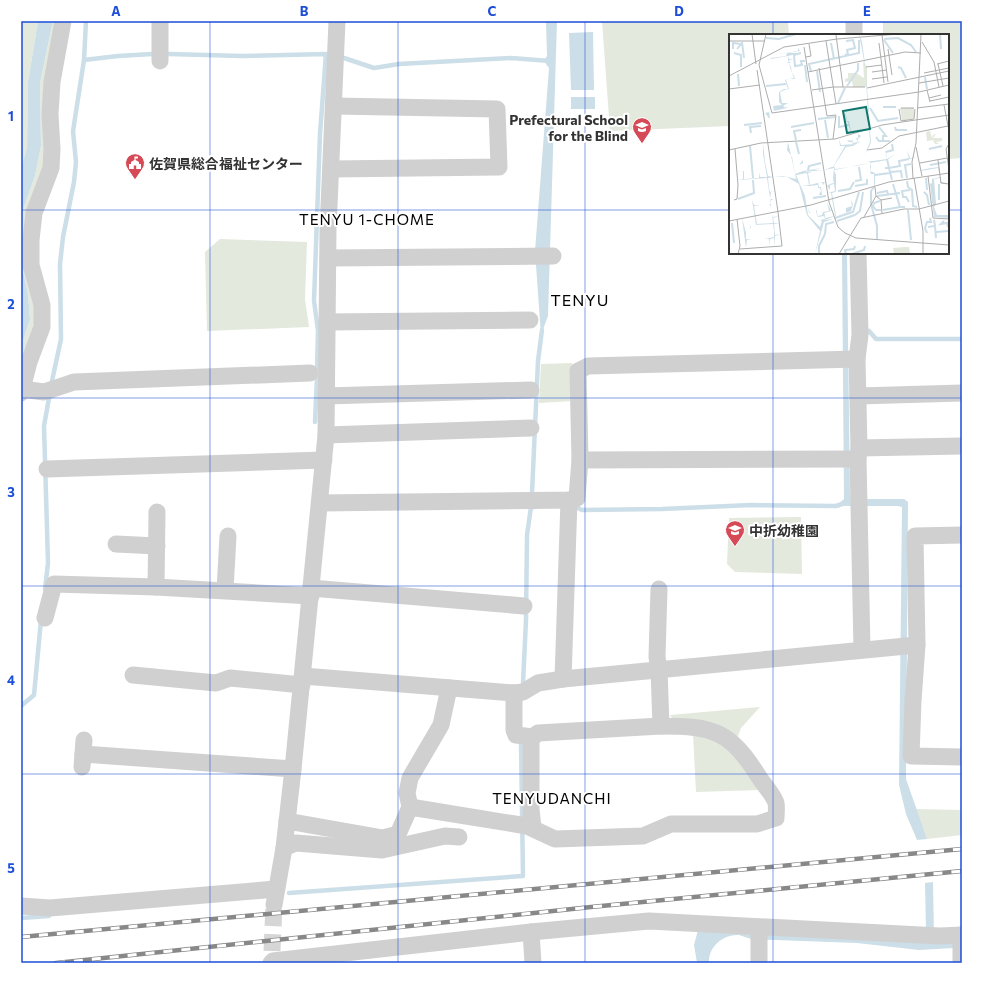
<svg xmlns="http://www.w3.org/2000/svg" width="983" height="984" font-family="Commissioner,'Noto Sans JP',sans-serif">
<rect width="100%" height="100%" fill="#fff"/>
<g fill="#e3e9dd">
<polygon points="21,21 38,21 28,82 27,148 21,168"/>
<polygon points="53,21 57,21 45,161 24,228 36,301 35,329 21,369 21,346 30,320 28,294 21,262 21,215 35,176 41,146 40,83"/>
<polygon points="602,21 788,21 789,35 730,35 730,126 610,131"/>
<polygon points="883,21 962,21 962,158 948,159 948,35 883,35"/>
<polygon points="220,239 307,242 305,299 309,327 207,331 205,252"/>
<polygon points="572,363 573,401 539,403 541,364"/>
<polygon points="801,517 802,574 735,572 727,564 729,518"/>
<polygon points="760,707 741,728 737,739 674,720 670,715"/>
<polygon points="693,734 715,740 736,756 759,790 696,792"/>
<polygon points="916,809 962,810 962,835 927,839"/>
</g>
<g fill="#ccdee7">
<polygon points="38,21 53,21 40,83 41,146 35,176 21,215 21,168 27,148 28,82"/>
<polygon points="546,21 557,21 548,316 541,335 535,251 549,68 546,64 545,59 547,56"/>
<polygon points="593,32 594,90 571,90 569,33"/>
<rect x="571" y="97" width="24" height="12"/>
<polygon points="842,253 847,253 850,497 853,499 904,499 908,502 906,779 927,839 917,840 906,814 899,785 902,507 898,506 836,506 844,499"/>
<polygon points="21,262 28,294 30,320 21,346"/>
<path d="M933 882 934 938 962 943 954 948 919 950 857 943 751 939C747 938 743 936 739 935 723 934 708 947 709 963H697L694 945 698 930H926L925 883Z"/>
</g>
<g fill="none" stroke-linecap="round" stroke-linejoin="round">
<g stroke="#ccdee7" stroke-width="4.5">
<polyline points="168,54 242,56 326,54 320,134 314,301 318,330 317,369"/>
<polyline points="344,58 374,68 399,64 511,58 550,61"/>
<polyline points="84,60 118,56 152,54"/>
<polyline points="869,331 876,339 962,339"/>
<polyline points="52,381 61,339 60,264 63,237 74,182 76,162 73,131 84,60 86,21"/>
<polyline points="315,422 317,378"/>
<polyline points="532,493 538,361 542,330"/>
<polyline points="576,507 582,510 662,509 751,505 836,506 842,504"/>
<polyline points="45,589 48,563 44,426 49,398"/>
<polyline points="523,683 526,620 527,535 531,507 535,507"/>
<polyline points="21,706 34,695 41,620"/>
<polyline points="289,893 523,876 521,743"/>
<polyline points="21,918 49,916"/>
</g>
<polyline stroke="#d6d6d6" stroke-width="17" stroke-dasharray="17 8" stroke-linecap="butt" points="272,951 274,905"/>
<g stroke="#d0d0d0" stroke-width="17">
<polyline points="854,21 854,35"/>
<polyline points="160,61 160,21"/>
<polyline points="331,169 499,167 497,109 334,106"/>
<polyline points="858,253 860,335 857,359 859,448 858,459 862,649"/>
<polyline points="328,258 553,256"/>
<polyline points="327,322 530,320"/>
<polyline points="857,359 588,366 578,371 580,460 858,459"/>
<polyline points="22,389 44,392 74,382 310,373"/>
<polyline points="21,393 29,362 42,327 42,305 31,265 31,240 34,213 51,168 52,149 50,114 52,82 63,21"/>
<polyline points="326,396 531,390"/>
<polyline points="858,396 962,393"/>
<polyline points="326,435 531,428"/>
<polyline points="859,448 962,446"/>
<polyline points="47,469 324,460"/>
<polyline points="320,503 574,500 577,498 580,460"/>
<polyline points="116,544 157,546"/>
<polyline points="156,587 157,512"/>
<polyline points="311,588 524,606"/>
<polyline points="225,590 228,536"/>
<polyline points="45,618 54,584 156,587 311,596"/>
<polyline points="917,645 915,536 962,535"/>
<polyline points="133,675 216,683 230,678 302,685"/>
<polyline points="303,676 514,693 523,692 538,683 563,679 917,645 913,701 911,756 962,757"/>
<polyline points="563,679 569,500"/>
<polyline points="514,693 514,730 516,735 533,737"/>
<polyline points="83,754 293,769"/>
<polyline points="82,767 84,740"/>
<polyline points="410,807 407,793 410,778 441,725 449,688"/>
<path d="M287 821 383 838 398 834 410 807 527 826 555 839 643 836 671 824H757L776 818C776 814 777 807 776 803 773 794 764 785 759 777 730 731 714 726 661 726L659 669 657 657 659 589"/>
<polyline points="533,828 531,809 531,741 533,737 538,733 661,726"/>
<polyline points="284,848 296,843 382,850 445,836 459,837"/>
<polyline points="274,905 284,848 293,769 326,435 328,229 337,21"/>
<polyline points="21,906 50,908 276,889"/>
<polyline points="531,932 533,963"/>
<polyline points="961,935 961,963"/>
<polyline points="271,963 273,961 531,932 649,921 940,936 962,935"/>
<polyline points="759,963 759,927"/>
</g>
<g stroke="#888" stroke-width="4.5">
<g id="rail">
<polyline points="21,937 962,849"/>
<polyline points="56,963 591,907 962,871"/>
</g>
</g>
<use href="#rail" stroke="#fff" stroke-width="3" stroke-dasharray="9" stroke-linecap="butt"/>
</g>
<path fill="none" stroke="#1d4ed8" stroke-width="1" stroke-opacity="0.55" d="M210 21V963M398 21V963M585 21V963M773 21V35M21 210H730M948 210H962M773 253V963M21 398H962M21 586H962M21 774H962"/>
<defs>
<g id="school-pin" transform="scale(1)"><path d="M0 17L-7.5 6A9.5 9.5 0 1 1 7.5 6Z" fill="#d64956" stroke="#fff"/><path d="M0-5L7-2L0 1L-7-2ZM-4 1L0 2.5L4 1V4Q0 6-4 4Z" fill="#fff"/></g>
<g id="civic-pin" transform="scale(1)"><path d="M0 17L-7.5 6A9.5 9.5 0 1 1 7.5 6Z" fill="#d64956" stroke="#fff"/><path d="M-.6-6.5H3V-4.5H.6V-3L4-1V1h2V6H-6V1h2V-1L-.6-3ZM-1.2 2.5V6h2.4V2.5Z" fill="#fff"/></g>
</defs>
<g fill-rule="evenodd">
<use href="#school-pin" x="642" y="127"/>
<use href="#civic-pin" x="135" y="163"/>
<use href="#school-pin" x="735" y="530"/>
</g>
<g text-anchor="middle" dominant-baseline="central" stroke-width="4" stroke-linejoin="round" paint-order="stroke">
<g font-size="14" font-weight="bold" fill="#333" stroke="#fff" text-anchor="start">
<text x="628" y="119" text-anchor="end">Prefectural School<tspan x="628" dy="16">for the Blind</tspan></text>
<text x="149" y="163">佐賀県総合福祉センター</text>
<text x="749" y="530">中折幼稚園</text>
</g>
<g font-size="15" letter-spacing="1" fill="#000" stroke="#fff">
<text x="367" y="219">TENYU 1-CHOME</text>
<text x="552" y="798">TENYUDANCHI</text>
</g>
<g font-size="16" letter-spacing="1" fill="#000" stroke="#fff">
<text x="580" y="299">TENYU</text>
</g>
</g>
<g transform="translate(729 34)">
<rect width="220" height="220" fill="#fff"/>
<path d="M134 27 138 33V53H124L123 47 116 48V45L119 44V39H127L135 44ZM171 74H185V84L173 87ZM201 97 203 104 204 101 207 100 204 104H213V107L207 108 210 110H206L204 106 198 107 197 98ZM176 213H183H180L181 220H165L164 214Z" fill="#e3e9dd"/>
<path d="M130 0 133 8 136 30 140 78 171 116H178L181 124 189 123 192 136 202 134 210 133 212 148 218 149 220 161 218 150 211 149V144L205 145 207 170 205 173 208 181H220V184L205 183 201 150 203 149V145L211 143 209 134 192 137 189 123 180 125 178 116H171L139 77 142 108 141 111 136 120 137 128 158 125 157 122 156 112 158 125 167 120 166 115 167 120 158 126 141 129 142 133 141 137 146 139V151L145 153V140H142L141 137V128H137L136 120 141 108 136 32ZM69 14 71 17 59 19H71L59 22 60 25H65L60 26 61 29 65 28 60 29 62 33 63 39 64 40 65 42 66 45H61L57 46 60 55 55 56 54 57 51 58 53 69H59L54 72 57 74 58 72V74L40 78 41 84 37 85 40 84 36 79 45 77 44 72 53 71 50 68V58L55 55H59L56 46 65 44 63 39 61 33 37 36 61 33 60 29H57L60 28 59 26 42 28 59 26V22L42 25 41 20 42 24 57 22 58 19 44 21 69 17ZM116 80 117 81 118 87H120L124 109 129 108 127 104H129V100L132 102 129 105V108L132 107 124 112 129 131 141 129 122 133 129 131 124 112 117 113 105 132 106 135 121 133 105 136 107 141V157L106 158 103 159 107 182 117 179V174L123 172 122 166 124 170 122 177 95 186 104 185 95 188 86 220 91 197 78 181 70 150 58 143 45 142H54L67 145 63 123 58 116 59 108 66 140 74 137V129L70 131 74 126V137L93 134 85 136H94L74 138H83L79 139 80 144 91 140 80 144 81 151 92 148H96L94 151 93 148 89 149 90 153H92L93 161H90L92 157 91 154H89V151L81 152 83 164 81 152H73L80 151 78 139 67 141 76 162 79 181 91 193 93 187 91 186 96 185 95 182 89 183 87 178 81 180 80 179 79 173 81 180 87 178V175L89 182 93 181 94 178 100 177 98 168 102 177 95 179 96 181V184L106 182 102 159H99L106 157 105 150 101 151V156L98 152 101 150 105 149 104 145 105 134 95 136 103 133 95 134 104 133 116 112H111L110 105 112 111 127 110H124L123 108H120L118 106 124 107 119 88H118ZM34 109 36 128 42 127 36 128 39 142 44 143 39 144 40 154 41 158 45 157H46L42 158 41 165H45L42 166V174L41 170 31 171 42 170 38 144 9 146 14 145V137L0 139 23 136 15 137V145L30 144V138L31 143H38L34 120ZM23 166 25 171H31L25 172 28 190 44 189 43 180 44 183 50 182 44 184 45 189H51L45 190 46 201 52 200 46 202V207H52H46V212L45 204 41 205V212L40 205H36L45 203V197L23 198 45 197 44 190 22 191V194L16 195 17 199 23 198 17 199V205L23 206H18L17 214 13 184 16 195 21 194 22 191H27Z" fill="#ccdee7"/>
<path fill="none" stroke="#ccdee7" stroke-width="2" d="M211 0 212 15M37 4 50 5 67 0M155 5 169 4 182 11 187 18M155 6 164 19M13 8 15 24M102 9 105 25M4 15V9L12 10 8 15M5 19 12 21V33M72 19 65 21 66 32 73 31 72 27H76M116 21 119 20 118 16 126 14 124 6 117 7M76 31 78 48M169 33 172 34 177 44M82 37 80 30 130 19V6M88 37 91 58M9 40 10 52M196 43 198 55M37 52 57 50M118 52 129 36V29M109 69 116 54M154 73H167M141 74 149 87 169 84M110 82V93L120 91M89 85 106 83M96 86 99 104M15 91 33 89M62 93 85 89M150 93 157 102H154V106M166 93 167 96H178M22 99 21 93 32 92M147 103 150 107H161M67 106 65 97 72 96M67 108 70 120M21 112 24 144M200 115 213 112M157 118 164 116 163 110M201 131 217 128M156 134H160L158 125M79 136 80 132 92 129M162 138 172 137 173 144M146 141 161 139M178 144 176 131 182 130M197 144 198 156M163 146 160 134 171 132 170 127 180 125M126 147 132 146 130 133M178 147 179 153 183 156 184 172 188 173M164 150 171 173H176M210 150V166M126 152 138 150V145M145 153 142 157V170L148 192V205M109 157 121 155 125 148M195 158 198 161 200 171M148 159 158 157 159 160M148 162 171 159M84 164 97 162M9 165 25 159 24 146M151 167 145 169 144 172 147 176H152M180 168 177 163H174L173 157 181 156M154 176 171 173M179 176 182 206M126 181 131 177 134 158M106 184 124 178 130 158M108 187 126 181M215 187 212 190 218 189 219 193M3 189 5 209M206 192 207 204M199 193 206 192 205 186M207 198 220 197M198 199 196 194 198 188H202L201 184M96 200 97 190 105 188M90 220V212L96 200M117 220 116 216 125 215 126 212M123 220 135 216 136 212"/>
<path fill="none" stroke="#adadad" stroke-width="1" d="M23 0 27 30M37 0 30 31 43 79 190 58M107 1 114 53M153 1 159 48M0 7H36M97 7 107 70M193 8 205 28 210 53M150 9 155 49M75 13 100 168 109 193 116 199 127 204 220 211M159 15 163 41M77 23 82 22 80 10M208 30 220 27M209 30 214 52M137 33 153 31M90 34 98 82 107 81 104 105M28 36 49 178M79 38 176 18 192 19M143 38 158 36M195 39 220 34M0 42 55 13 108 5 169 0M143 45 158 43M190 49 220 44M138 54 220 37M0 55 31 51M83 56 104 53H136M198 56 201 68M190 58 220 51M200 64 212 61M201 67 220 63M215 71 220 97M172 74H185M188 74 220 70M170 75 172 87 185 85 186 75M220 110 217 115 220 136M187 113 193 142M0 116 32 109 106 105 153 91 220 81M138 116 153 114 170 102 219 92M209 126 212 149 220 150M191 129 218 124M199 142 204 184 220 185M184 144 183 128 187 109 192 0M185 144 194 197V220M147 162 152 166 163 164M5 166 8 165 9 151 6 115M152 166 153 179M190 175 220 167M135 183 147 162 146 153M8 185 11 212 9 220M0 187 82 171 160 148 220 139M11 215 53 212 49 178M110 220 132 184 175 175H190"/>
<path fill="#0f766e" fill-opacity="0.15" stroke="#0f766e" stroke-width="2" d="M137 73 141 95 118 99 114 77Z"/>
<rect width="220" height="220" fill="none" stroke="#333" stroke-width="2"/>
</g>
<rect width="983" height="984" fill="none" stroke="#ffffff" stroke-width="44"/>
<rect x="22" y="22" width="939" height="940" fill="none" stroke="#1d4ed8" stroke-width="1.5"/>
<g font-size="13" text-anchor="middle" font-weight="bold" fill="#1d4ed8">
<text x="116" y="16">A</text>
<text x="304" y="16">B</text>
<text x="492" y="16">C</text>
<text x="679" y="16">D</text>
<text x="867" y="16">E</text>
<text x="11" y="121">1</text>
<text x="11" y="309">2</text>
<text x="11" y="497">3</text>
<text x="11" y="685">4</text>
<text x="11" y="873">5</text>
</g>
</svg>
